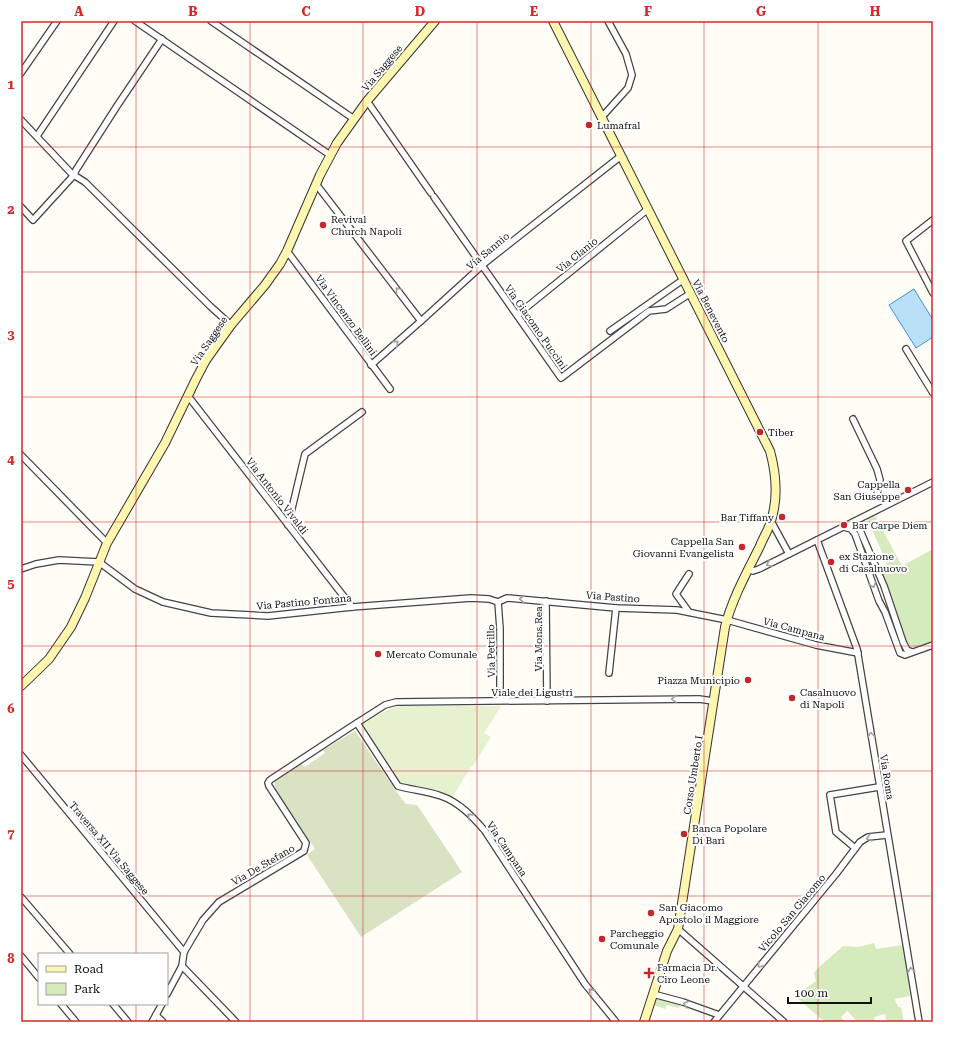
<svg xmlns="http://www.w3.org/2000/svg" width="954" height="1043" font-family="'Roboto Serif',serif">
<rect width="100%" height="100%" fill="#fffdf5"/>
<g fill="#d5ebbd">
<polygon points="874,514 902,566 933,549 933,642 915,648 908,645 906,640 890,594 882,573 886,568 887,564 867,518"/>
<polygon points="874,943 876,949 903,945 910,996 895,999 896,1003 897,1004 898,1007 901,1007 904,1022 890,1022 886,1020 885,1014 874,1017 875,1022 858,1022 847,1011 841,1017 845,1022 829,1022 821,1019 795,996 816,981 814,973 817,969 843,946 858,947"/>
<polygon points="657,996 681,1003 679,1008 667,1005 665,1009 654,1005"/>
</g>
<polygon fill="#d9e3c4" points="355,731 401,798 406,804 417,805 462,872 361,937 307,855 315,849 276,790 274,782 301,764 305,767 325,753 323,750"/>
<path fill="#e6f2cf" d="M400 706H501L484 733 491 737 474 764 470 768 451 800 399 784 363 724C375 717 386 709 400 706Z"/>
<polygon fill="#b9e0f7" stroke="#3f96cf" points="914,289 933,320 933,337 916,348 889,305"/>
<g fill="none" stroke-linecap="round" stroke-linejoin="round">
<polyline stroke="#dbdad3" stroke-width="5.5" stroke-dasharray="5.5 3" stroke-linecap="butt" points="878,496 882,504"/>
<g stroke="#444" stroke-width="8">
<g id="minor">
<polyline points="135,21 330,155"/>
<polyline points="211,21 354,119"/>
<polyline points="21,73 57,21"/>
<polyline points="367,101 431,193"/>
<polyline points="601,118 628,88 632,75 626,54 608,21"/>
<polyline points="21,120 72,174 85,182 210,306 231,325"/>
<polyline points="37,136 114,21"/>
<polyline points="316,184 421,321"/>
<polyline points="434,197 561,378 649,311 666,309 691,293"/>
<polyline points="21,207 33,220 74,175 76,170 117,106 162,39"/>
<polyline points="933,220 906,241 933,293"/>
<polyline points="287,251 390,389"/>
<polyline points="517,315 648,209"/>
<polyline points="610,331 684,279"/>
<polyline points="906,349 933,393"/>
<polyline points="371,365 421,321 486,262 621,156"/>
<polyline points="188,396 352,607"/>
<polyline points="853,419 877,469 880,480 877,494 878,496"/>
<polyline points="21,455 107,543"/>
<polyline points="771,521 789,554"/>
<polyline points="856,521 884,586 903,642 907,650 912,652"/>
<polyline points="288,525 305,454 362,412"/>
<polyline points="844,527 851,529 855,534 879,601 885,612 900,653 905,655 933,645"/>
<polyline points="817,540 857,649 919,1022"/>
<polyline points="21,569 36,564 59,560 99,562 135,589 163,602 211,613 268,616 352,607 471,598 489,599 498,602"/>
<polyline points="749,569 753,571 759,569 933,482"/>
<polyline points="546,601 547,701"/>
<polyline points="498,602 507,598 616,608 677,610 727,620 816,645 858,653"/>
<polyline points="498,602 500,629 500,700"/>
<polyline points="689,612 676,594 689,574"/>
<polyline points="609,673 616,608"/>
<path d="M357 723 398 786C412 790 427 791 441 796 459 802 473 817 485 831L585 984 616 1022"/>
<polyline points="21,755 184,952"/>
<polyline points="855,848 836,832 830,795 879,787"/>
<polyline points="21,897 70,954"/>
<polyline points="678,929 784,1022"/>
<polyline points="21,956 39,978"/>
<polyline points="182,966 236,1022"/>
<polyline points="167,994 182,966 184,952 203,920 219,902 304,851 306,843 269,786 268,783 270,780 349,728 385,705 396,702 699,699 713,701"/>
<polyline points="653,994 683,1002 719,1015"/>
<polyline points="61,1004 76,1022"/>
<polyline points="113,1004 128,1022"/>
<polyline points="156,1015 163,1022"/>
<polyline points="152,1022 162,1004"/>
<polyline points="714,1022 836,874 860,842 868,837 887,835"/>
</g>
</g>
<g stroke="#333" stroke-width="10">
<g id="secondary">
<path d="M553 21 770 451C776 473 778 499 771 521 769 529 763 538 760 546 747 572 732 599 725 627L678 929 667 951 644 1022"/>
<polyline points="21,686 49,659 71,627 85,598 107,543 165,443 196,379 206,360 231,325 265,285 280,264 287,251 320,175 337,143 367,101 435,21"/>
</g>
</g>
<use href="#minor" stroke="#fff" stroke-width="5.5"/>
<use href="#secondary" stroke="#fff6b0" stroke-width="8"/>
</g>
<defs><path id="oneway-chevron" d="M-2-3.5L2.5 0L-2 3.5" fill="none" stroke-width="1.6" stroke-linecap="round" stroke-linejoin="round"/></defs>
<g stroke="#a0a0a0">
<use href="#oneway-chevron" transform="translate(398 290) rotate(-128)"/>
<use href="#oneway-chevron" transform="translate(396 343) rotate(-41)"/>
<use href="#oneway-chevron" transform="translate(769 564) rotate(154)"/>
<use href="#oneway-chevron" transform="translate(873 585) rotate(70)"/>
<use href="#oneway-chevron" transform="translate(522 599) rotate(-176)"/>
<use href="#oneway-chevron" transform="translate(674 699) rotate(179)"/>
<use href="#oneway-chevron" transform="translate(871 735) rotate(-98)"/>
<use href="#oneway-chevron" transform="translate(470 816) rotate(-138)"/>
<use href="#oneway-chevron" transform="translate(869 838) rotate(165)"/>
<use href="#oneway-chevron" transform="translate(760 965) rotate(130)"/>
<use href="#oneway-chevron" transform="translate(911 970) rotate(-100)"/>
<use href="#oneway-chevron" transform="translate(591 991) rotate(-129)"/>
<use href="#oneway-chevron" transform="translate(686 1004) rotate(-161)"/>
</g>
<path fill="none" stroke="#d62828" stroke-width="1" stroke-opacity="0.55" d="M136 21V954M250 21V1022M363 21V1022M477 21V1022M591 21V1022M704 21V1022M818 21V1022M21 147H933M21 272H933M21 397H933M21 522H933M21 646H933M21 771H933M21 896H933M136 1004V1022"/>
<g fill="#c4262e" stroke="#fff" stroke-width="1.5">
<circle cx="589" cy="125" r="4"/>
<circle cx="323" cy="225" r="4"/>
<circle cx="760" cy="432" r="4"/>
<circle cx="908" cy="490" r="4"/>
<circle cx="782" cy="517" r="4"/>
<circle cx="844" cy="525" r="4"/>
<circle cx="742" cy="547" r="4"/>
<circle cx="831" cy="562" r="4"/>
<circle cx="378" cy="654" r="4"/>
<circle cx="748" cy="680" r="4"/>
<circle cx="792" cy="698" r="4"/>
<circle cx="684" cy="834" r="4"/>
<circle cx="651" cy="913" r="4"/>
<circle cx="602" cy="939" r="4"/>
<path d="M647 967h4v4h4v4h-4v4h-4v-4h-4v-4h4z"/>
</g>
<g text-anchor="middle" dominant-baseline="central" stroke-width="4" stroke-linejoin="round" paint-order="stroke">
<g font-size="10" fill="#111" stroke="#fff">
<text transform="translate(382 68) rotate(-50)">Via Saggese</text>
<text transform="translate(488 251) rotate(-40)">Via Sannio</text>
<text transform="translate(577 255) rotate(-39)">Via Clanio</text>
<text transform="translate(711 311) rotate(63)">Via Benevento</text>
<text transform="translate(346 315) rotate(54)">Via Vincenzo Bellini</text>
<text transform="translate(536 327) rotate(55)">Via Giacomo Puccini</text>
<text transform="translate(209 341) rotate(-56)">Via Saggese</text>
<text transform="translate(277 496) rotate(52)">Via Antonio Vivaldi</text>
<text transform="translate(613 597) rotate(4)">Via Pastino</text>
<text transform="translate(304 602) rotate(-5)">Via Pastino Fontana</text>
<text transform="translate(794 629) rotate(15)">Via Campana</text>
<text transform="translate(538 639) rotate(-90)">Via Mons.Rea</text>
<text transform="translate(491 651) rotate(-91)">Via Petrillo</text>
<text x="532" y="692">Viale dei Ligustri</text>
<text transform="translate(693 775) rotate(-81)">Corso Umberto I</text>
<text transform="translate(887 777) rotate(81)">Via Roma</text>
<text transform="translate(109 848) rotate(50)">Traversa XII Via Saggese</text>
<text transform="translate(507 849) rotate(56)">Via Campana</text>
<text transform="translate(263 865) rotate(-30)">Via De Stefano</text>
<text transform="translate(792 913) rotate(-50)">Vicolo San Giacomo</text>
</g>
<g font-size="10" fill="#111" stroke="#fff" text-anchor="start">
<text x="597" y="125">Lumafral</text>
<text x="331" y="219">Revival<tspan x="331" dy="12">Church Napoli</tspan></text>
<text x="768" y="432">Tiber</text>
<text x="900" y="484" text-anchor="end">Cappella<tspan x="900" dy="12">San Giuseppe</tspan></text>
<text x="774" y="517" text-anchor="end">Bar Tiffany</text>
<text x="852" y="525">Bar Carpe Diem</text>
<text x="734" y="541" text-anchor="end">Cappella San<tspan x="734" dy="12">Giovanni Evangelista</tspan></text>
<text x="839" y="556">ex Stazione<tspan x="839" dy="12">di Casalnuovo</tspan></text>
<text x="386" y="654">Mercato Comunale</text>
<text x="740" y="680" text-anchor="end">Piazza Municipio</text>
<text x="800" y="692">Casalnuovo<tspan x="800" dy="12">di Napoli</tspan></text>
<text x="692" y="828">Banca Popolare<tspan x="692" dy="12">Di Bari</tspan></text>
<text x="659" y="907">San Giacomo<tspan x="659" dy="12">Apostolo il Maggiore</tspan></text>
<text x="610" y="933">Parcheggio<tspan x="610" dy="12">Comunale</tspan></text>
<text x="657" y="967">Farmacia Dr.<tspan x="657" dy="12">Ciro Leone</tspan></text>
</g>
</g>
<rect width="954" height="1043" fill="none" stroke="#ffffff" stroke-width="44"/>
<rect x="38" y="953" width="130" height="52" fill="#ffffff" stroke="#a0a0a0"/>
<rect x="46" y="966" width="20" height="6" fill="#fff6b0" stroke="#a0a0a0"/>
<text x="74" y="973" font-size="12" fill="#111111">Road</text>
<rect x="46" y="983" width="20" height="12" fill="#d5ebbd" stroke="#a0a0a0"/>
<text x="74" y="993" font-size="12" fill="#111111">Park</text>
<path d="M788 997v6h83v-6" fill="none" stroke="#111111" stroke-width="2"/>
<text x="794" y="997" font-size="12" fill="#111111" stroke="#ffffff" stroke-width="3" paint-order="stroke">100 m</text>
<rect x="22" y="22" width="910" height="999" fill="none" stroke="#d62828" stroke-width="1.5"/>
<g font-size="13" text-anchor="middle" font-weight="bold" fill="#d62828">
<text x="79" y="16">A</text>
<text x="193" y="16">B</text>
<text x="306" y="16">C</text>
<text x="420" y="16">D</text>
<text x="534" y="16">E</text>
<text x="648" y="16">F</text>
<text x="761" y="16">G</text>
<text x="875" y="16">H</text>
<text x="11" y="89">1</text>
<text x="11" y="214">2</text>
<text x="11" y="339">3</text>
<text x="11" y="464">4</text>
<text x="11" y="588">5</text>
<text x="11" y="713">6</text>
<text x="11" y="838">7</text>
<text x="11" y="963">8</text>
</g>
</svg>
